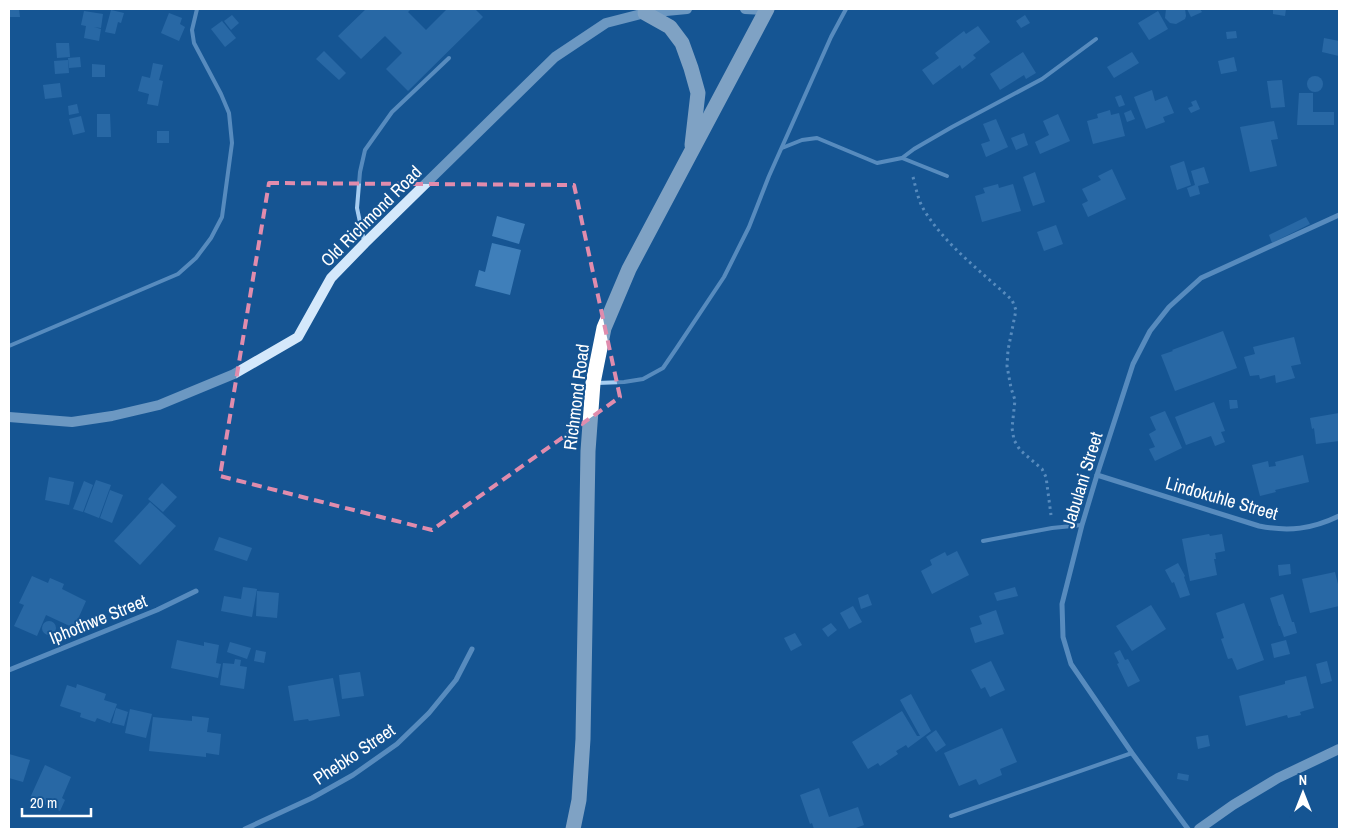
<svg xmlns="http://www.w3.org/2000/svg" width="1348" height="838" font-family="'Archivo Narrow',sans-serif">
<rect width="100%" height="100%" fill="#165593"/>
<g fill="#3f7fba">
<polygon points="9,9 19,9 20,17 9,17"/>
<polygon points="366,9 411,9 408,12 426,30 447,9 475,9 483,17 408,91 386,69 402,53 385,36 361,59 338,36"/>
<polygon points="1166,9 1185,9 1186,16 1185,19 1176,24 1170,23 1165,18"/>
<polygon points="1187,9 1200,9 1202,12 1191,17"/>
<polygon points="1273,9 1286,9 1285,16 1273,14"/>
<polygon points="111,10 124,13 121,23 118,22 115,34 105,32"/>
<polygon points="84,11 103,14 101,28 94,27 101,29 99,41 84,38 86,26 81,25"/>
<polygon points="1158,11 1168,29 1149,40 1138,23"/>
<polygon points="169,13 182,18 180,24 185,27 179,41 161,33"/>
<polygon points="232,15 239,23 231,30 224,21"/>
<polygon points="1025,15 1030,23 1021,28 1016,21"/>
<polygon points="222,21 236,38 225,47 211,29"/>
<polygon points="978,26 990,42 973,55 976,58 962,69 960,65 933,85 922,70 939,58 935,53 964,31 966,34"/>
<polygon points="1236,31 1237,38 1227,39 1226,32"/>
<polygon points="1324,38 1339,41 1339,56 1322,52"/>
<polygon points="56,43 69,43 70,57 57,58"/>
<polygon points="324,51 346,73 339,80 316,59"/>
<polygon points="1023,52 1036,73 1026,79 1024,75 1000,90 990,74"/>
<polygon points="1132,52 1139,63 1114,78 1107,67"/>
<polygon points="80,57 81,67 69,68 68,58"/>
<polygon points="1234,57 1237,71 1221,74 1218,61"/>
<polygon points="68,60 69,73 55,74 54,61"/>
<polygon points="153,63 163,65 159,80 163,81 158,106 147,104 149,94 138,91 142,76 150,78"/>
<polygon points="92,64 105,65 105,77 92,77"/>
<circle cx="1315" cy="84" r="8"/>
<polygon points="1282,80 1285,107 1271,108 1267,81"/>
<polygon points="60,83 62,97 45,99 43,85"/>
<polygon points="1152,90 1155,101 1167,96 1174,113 1163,117 1165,122 1146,129 1134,97"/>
<polygon points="1299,93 1313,93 1313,112 1334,112 1334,125 1297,125"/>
<polygon points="1121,95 1125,105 1119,107 1115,97"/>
<polygon points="1196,100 1200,109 1191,113 1188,108 1193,106 1191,102"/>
<polygon points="77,104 79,113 69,115 68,106"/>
<polygon points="1110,110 1111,115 1119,113 1125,136 1093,144 1087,121 1098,118 1097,114"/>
<polygon points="1131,110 1135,119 1127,122 1124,113"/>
<polygon points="97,114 110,114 111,137 97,137"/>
<polygon points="1058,114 1070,141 1040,154 1035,142 1049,135 1043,121"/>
<polygon points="81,116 85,132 73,135 69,119"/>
<polygon points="996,119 1008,147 986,157 981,144 990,141 983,124"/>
<polygon points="1274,121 1278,139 1271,140 1277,166 1250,172 1240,127"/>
<rect x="157" y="131" width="12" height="12"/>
<polygon points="1024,133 1028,145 1016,150 1011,138"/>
<polygon points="1184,161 1191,185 1177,190 1170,166"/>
<polygon points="1204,167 1209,183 1198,186 1200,194 1190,197 1187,188 1195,185 1191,171"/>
<polygon points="1112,169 1126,199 1088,217 1082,204 1088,201 1082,189 1101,180 1098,176"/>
<polygon points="1035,172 1045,202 1033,206 1023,177"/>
<polygon points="998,184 999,188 1013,184 1021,211 982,222 975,196 985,193 983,188"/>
<polygon points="497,216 525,224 519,244 492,236"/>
<polygon points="1306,217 1310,224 1272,243 1269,235"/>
<polygon points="1056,225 1063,244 1044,251 1037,232"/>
<polygon points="492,243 521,250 510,295 475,286 479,270 485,272"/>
<polygon points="1223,331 1237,368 1175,391 1161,355 1173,351 1172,350"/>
<polygon points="1294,337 1301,364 1291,366 1295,378 1276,383 1275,375 1260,379 1259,375 1250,376 1244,357 1255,354 1253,347"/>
<polygon points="1229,400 1237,400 1238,408 1230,409"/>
<polygon points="1214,402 1225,431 1221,432 1225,442 1215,446 1211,436 1186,445 1175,417"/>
<polygon points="1165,411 1182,448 1155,461 1149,449 1155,447 1149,434 1156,430 1150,417"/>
<polygon points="1339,413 1339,441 1316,444 1314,428 1312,429 1310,418"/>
<polygon points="1303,455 1309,482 1275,490 1276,492 1260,496 1252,465 1268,461 1269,467 1276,466 1275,462"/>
<polygon points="49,477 74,482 69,505 45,500"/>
<polygon points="96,480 111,485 99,518 84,512"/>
<polygon points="84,481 93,485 83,512 73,509"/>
<polygon points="162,483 177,497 163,512 148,499"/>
<polygon points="110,490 123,495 112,523 100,518"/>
<polygon points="150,502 176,526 140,565 114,541"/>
<polygon points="1209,534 1210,536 1222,534 1225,551 1215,553 1216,559 1214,559 1217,575 1190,581 1182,539"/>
<polygon points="219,537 252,548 247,561 214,550"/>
<polygon points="957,551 969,575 932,594 921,571 932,565 930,560 945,552 947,556"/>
<polygon points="1178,563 1185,576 1184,577 1190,595 1180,598 1174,582 1172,583 1165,570"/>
<polygon points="1290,564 1291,574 1279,576 1278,565"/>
<polygon points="1335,572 1339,588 1339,606 1310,613 1302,579"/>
<polygon points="32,576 48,583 50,578 64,584 62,589 86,601 74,628 46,615 37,636 14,626 24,605 19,603"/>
<polygon points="243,587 257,589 252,617 221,611 224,596 241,599"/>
<polygon points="1015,587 1018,596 997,601 994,593"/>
<polygon points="257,591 279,593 277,618 256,616"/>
<polygon points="868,594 872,605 861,609 858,598"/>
<polygon points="1283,594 1292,622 1294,622 1297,633 1284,637 1280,626 1279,626 1270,598"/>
<polygon points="1244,603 1264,660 1237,670 1232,658 1228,659 1221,639 1224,638 1216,613"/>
<polygon points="1151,605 1166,629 1132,651 1116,626"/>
<polygon points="853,606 862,622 849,629 840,613"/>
<polygon points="996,610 1004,634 975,643 970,628 982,624 979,616"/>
<circle cx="49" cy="628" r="7"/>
<polygon points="831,623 837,630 828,637 822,629"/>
<polygon points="795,633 802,645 791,651 784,638"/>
<polygon points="177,640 204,646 204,642 219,645 216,663 221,664 218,678 171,668"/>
<polygon points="1286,640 1290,654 1274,658 1271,644"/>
<polygon points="230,642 251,648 247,659 227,652"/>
<polygon points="256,650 266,652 264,663 254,661"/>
<polygon points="1120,650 1125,660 1128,659 1140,681 1128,687 1117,664 1119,663 1114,653"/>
<polygon points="235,659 241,660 240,666 247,667 244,689 220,685 223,663 234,664"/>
<polygon points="991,661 1005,690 990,697 985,687 981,689 971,670"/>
<polygon points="1327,661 1332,681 1321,684 1316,664"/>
<polygon points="360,672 364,696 342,699 339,675"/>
<polygon points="1306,676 1314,708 1300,712 1301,715 1288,718 1287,715 1246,726 1239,696 1285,684 1285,681"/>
<polygon points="333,678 340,716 309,721 308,719 294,721 288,686"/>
<polygon points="77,684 106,694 104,700 117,704 110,723 97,718 95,722 80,717 81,713 60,706 67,685 76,688"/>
<polygon points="911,694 931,731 908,748 906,745 896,751 898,754 880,766 878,763 868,769 852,742 902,711 917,736 920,736 900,700"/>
<polygon points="116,708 128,712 124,726 112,723"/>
<polygon points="130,709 152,714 146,738 125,733"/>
<polygon points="192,716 209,718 207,732 221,734 219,755 206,753 206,757 149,751 153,717 192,721"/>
<polygon points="1002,728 1017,762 1000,769 1002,775 979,785 976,779 959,786 944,753"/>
<polygon points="936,730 946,745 936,752 926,737"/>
<polygon points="1208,735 1210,746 1198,749 1196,737"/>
<polygon points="9,754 30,760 23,782 9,778"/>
<polygon points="45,765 71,777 62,798 65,800 60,811 30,798"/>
<polygon points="1178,773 1189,775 1188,781 1177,779"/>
<polygon points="819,788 829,817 858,807 864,825 853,829 814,829 812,823 810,824 800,795"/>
</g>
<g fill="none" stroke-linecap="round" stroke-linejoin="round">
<path stroke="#a6cdf1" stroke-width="3" stroke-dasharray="2.5 4" stroke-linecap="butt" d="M913 177C916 188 918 200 924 210 946 246 982 272 1012 300L1016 310 1008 350 1007 366 1011 388 1015 400 1012 428 1014 440 1020 450 1042 469 1046 477 1051 515"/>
<g stroke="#a6cdf1" stroke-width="4">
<polyline points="782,148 802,140 817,138 877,163 902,158 914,149 952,127 1042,79 1096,39"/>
<polyline points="902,158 947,176"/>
<polyline points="364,241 357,208 360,172 365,150 392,112 449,58"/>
<polyline points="9,346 178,274 196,258 211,238 222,217 232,143 229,113 221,94 194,43 192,30 197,9"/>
<polyline points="597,383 624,382 643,379 663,368 676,349 724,277 749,227 769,176 831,37 846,9"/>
<polyline points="983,541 1052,528 1082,525"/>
<polyline points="951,816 1132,753"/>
</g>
<g stroke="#a6cdf1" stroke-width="5">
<path d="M1097 475 1259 526C1289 532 1312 529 1339 516"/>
<polyline points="9,670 157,610 196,591"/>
<polyline points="245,829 312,798 353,775 397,744 429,713 456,680 472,649"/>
<polyline points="1188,829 1132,753 1071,664 1063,637 1062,604 1082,525 1097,475 1133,364 1150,331 1169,307 1201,278 1339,215"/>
</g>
<g stroke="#d4e8fb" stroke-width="10">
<polyline points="745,9 766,10"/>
<polyline points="9,417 72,422 112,416 159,405 234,374 298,337 331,278 365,243 555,57 606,23 645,13 687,9"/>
<polyline points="1199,829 1233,805 1278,778 1339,749"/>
</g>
<g stroke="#fff" stroke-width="15">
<polyline points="645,13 670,27 682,43 691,68 698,93 692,145"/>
<polyline points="573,829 579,800 583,739 588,451 593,383 604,328 629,269 767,9"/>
</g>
</g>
<path d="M0 0H1348V838H0ZM269 183 574 185 620 397 432 530 220 476Z" fill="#165593" fill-opacity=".55" fill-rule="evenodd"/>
<path fill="none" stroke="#e08cad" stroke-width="4" stroke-dasharray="10 6" stroke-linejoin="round" d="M269 183 574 185 620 397 432 530 220 476Z"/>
<g text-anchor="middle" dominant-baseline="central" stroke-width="4" stroke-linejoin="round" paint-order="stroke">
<g font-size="18" fill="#fff" stroke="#165593">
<text transform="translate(371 216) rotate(-45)">Old Richmond Road</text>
<text transform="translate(576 397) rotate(-83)">Richmond Road</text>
<text transform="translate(1082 480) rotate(-73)">Jabulani Street</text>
<text transform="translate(1222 498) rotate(16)">Lindokuhle Street</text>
<text transform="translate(98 619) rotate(-22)">Iphothwe Street</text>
<text transform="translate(354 754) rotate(-34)">Phebko Street</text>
</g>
</g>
<rect width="1348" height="838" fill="none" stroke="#ffffff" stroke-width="20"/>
<g transform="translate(1303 793)" stroke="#165593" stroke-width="4" paint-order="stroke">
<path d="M0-4L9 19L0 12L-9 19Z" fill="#ffffff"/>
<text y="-8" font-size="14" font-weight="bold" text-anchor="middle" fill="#ffffff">N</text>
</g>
<path d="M22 808v8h69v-8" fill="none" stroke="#ffffff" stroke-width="2.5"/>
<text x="30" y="808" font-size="15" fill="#ffffff" stroke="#165593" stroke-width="4" paint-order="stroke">20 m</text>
</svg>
